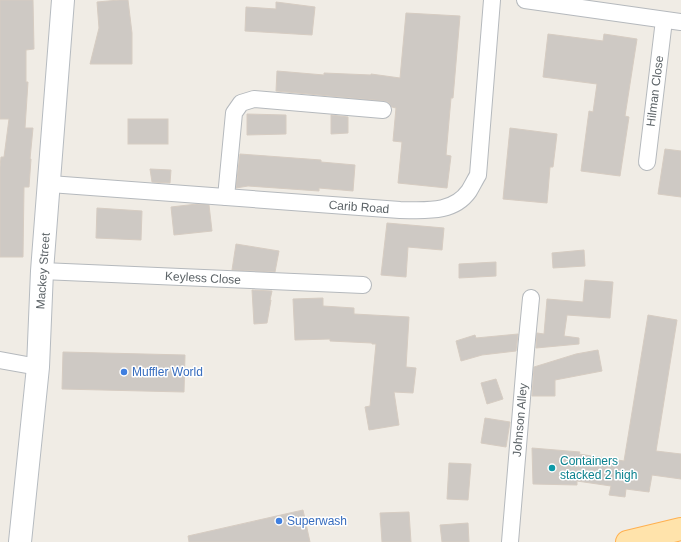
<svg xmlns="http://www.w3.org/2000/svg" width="681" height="542" font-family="Arial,sans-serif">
<rect width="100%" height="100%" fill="#f0ece5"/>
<g fill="#cec9c4" stroke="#d6ccc2">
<polygon points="0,0 33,0 34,49 26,50 26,82 28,82 25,128 33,128 30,159 31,159 29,187 24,187 23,257 0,257 0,167 1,157 4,157 9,119 0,119"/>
<polygon points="119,0 128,0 132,33 132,64 90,64 99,28 97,2"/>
<polygon points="276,2 315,7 312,35 245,31 246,7 276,9"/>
<polygon points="406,13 460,16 453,98 451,98 446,155 451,156 447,188 398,183 402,142 393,141 396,108 392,107 388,102 384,101 276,91 277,71 324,75 324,73 371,75 371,74 400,78"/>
<polygon points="548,34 603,41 604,34 637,39 625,116 629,117 620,176 581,171 589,111 593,112 597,84 543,77"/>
<polygon points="247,114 286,115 286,134 247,135"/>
<polygon points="331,115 348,117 348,133 331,134"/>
<rect x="128" y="119" width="40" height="25"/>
<polygon points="510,128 557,134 553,167 550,167 547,203 503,199"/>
<polygon points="665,149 681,151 681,197 658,194"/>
<polygon points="240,154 321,160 321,162 355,165 353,191 319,188 319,191 248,186 236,188"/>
<polygon points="150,169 171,170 170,183 152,182"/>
<polygon points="197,204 209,205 212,231 174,235 171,207"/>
<polygon points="97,208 142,211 141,240 96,238"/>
<polygon points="387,223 444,228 442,250 408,247 406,277 381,275"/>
<polygon points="236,244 279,251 275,272 232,270"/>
<polygon points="584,250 585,266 553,268 552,253"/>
<polygon points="496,262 496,276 459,278 459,264"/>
<polygon points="585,280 613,282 610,318 567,315 564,336 579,338 579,344 536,348 537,333 544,334 547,299 583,302"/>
<polygon points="252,290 272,291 270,300 271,300 267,323 254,324"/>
<polygon points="323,298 323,306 354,308 354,314 409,317 406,367 416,368 413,393 394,392 399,425 369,430 365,407 370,406 376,344 372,344 372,343 330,341 330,339 295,340 293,299"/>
<polygon points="648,315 677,320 656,451 681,454 681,479 652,475 649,492 626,489 625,497 609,495 611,486 577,481 577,485 533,484 532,448 580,452 579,454 624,461"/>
<polygon points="518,334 516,351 482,355 461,361 456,341 475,335 476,338"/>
<polygon points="598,350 602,371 555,380 555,396 532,396 534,367 576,354"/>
<polygon points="63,352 185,355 184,392 62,389"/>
<polygon points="496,379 503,399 487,404 481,383"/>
<polygon points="485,418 510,422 506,447 481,443"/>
<polygon points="449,463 471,464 468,500 447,499"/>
<polygon points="303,510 310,542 189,542 188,536"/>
<polygon points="409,512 411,542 382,542 380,513"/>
<polygon points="468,523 469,542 442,542 440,525"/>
</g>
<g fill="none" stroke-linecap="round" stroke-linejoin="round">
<g stroke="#b5b9bd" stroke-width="18">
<g id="minor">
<polyline points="525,0 681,22"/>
<polyline points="647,162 664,20"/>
<path d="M50 184 400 210C424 210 453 214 469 191 472 186 475 180 478 175L492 0"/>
<polyline points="226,197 234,113 241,103 254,99 383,110"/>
<polyline points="42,271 363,285"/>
<polyline points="0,360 38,367"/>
<polyline points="510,542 526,350 531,298"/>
</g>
</g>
<g stroke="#b6bbc0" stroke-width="24">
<polyline id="secondary" points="20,542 38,367 42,271 63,0"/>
</g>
<g stroke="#ffb04f" stroke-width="24">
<polyline id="primary" points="627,542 681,529"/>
</g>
<use href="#minor" stroke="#fff" stroke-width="16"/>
<use href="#secondary" stroke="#fff" stroke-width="22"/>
<use href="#primary" stroke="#ffe3ab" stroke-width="22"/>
</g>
<g fill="#3f7fe0" stroke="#fff" stroke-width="1.5">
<circle cx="124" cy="372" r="4"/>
<circle cx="279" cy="521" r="4"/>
</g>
<circle fill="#0f9aa8" stroke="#fff" stroke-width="1.5" cx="552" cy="468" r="4"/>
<g text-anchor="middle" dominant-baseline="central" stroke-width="3" stroke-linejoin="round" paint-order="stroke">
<g font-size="12" fill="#5c6367" stroke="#fff">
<text transform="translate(655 91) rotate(-83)">Hilman Close</text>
<text transform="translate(359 207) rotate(4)">Carib Road</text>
<text transform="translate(43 271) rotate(-86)">Mackey Street</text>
<text transform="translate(203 278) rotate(3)">Keyless Close</text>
<text transform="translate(520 420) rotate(-85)">Johnson Alley</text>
</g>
<g font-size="12" fill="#366cbe" stroke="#fff" text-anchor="start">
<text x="132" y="372">Muffler World</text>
<text x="287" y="521">Superwash</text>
</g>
<g font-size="12" fill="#0d838f" stroke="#fff" text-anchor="start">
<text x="560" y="461">Containers<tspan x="560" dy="14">stacked 2 high</tspan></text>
</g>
</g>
</svg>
